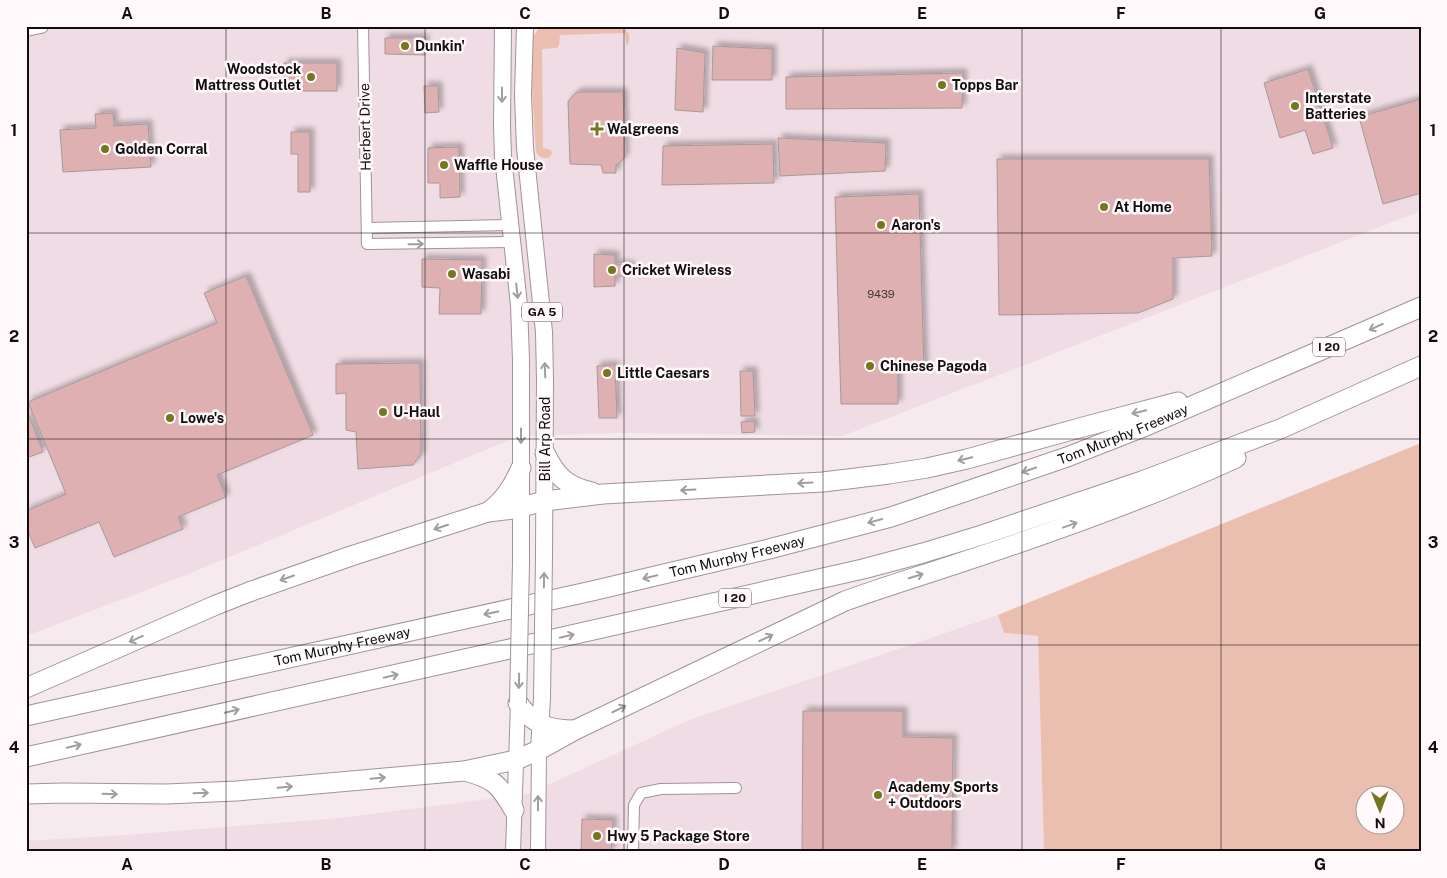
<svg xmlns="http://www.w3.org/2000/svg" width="1447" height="878" font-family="'Public Sans',sans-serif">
<defs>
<filter id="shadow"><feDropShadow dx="4" dy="-4" stdDeviation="2.5" flood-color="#0004"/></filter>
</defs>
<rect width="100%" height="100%" fill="#f7eaef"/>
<g fill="#f0dce4">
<polygon points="26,26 1421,26 1421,211 842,436 621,433 519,436 191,573 26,636"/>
<polygon points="998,615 1004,633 1038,636 1044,852 26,852 26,841 125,835 339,818 528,794 689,720"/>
</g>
<g fill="#eabfb0" fill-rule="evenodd">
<path d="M541 26H607L612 28 623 27C629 32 631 37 628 44L626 45 625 33 560 35 559 45 557 48 542 49 543 148 551 150 552 153 550 157C543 159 540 158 536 152L532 89 533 37Z"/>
<path d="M1421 443V852H1044L1038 636 1004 633 998 615ZM1364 796H1394V826H1364Z"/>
</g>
<g fill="#deb0b2" stroke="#a7999a" filter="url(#shadow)">
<polygon points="385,38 424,38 425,55 385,54"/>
<polygon points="713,46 772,49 772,80 712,80"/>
<polygon points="677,48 705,53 703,112 675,110"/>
<rect x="284" y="63" width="53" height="28"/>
<polygon points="1308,69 1333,148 1313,154 1305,130 1280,138 1264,83"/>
<polygon points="963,73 962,108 786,109 786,77"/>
<polygon points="424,86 438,86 439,112 425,113"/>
<polygon points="577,92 623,92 625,157 618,164 616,165 616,173 603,173 601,165 570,164 568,101"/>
<polygon points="1421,99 1421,193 1383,204 1359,117"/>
<polygon points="113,113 114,126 148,124 151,167 63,172 60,130 96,128 95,114"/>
<polygon points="291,132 310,132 310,192 298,192 298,154 291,154"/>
<polygon points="778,138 886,143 885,171 780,176"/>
<polygon points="773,144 774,183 662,185 663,146"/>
<polygon points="459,147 460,197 440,198 440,183 428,183 428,148"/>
<polygon points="997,159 1209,159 1212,256 1173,258 1173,299 1138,313 999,315"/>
<polygon points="919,194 924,371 898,372 898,404 841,404 835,197"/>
<polygon points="594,254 615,255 615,264 630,265 631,276 615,276 615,286 594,287"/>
<polygon points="422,259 482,260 481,314 439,314 440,288 422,287"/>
<polygon points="246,276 313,435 217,475 226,497 178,517 183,529 114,557 99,522 35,548 26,527 26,511 66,494 28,402 217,323 204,293"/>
<polygon points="420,363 421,454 413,465 358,469 356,432 346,430 346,393 336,394 336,364"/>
<polygon points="615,365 617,418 599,418 597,366"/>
<polygon points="740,371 753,371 755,416 741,416"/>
<polygon points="26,408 43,452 26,458"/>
<polygon points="754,421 755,432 742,433 741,422"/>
<polygon points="803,711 903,711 903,737 953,738 952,852 802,852"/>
<polygon points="582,819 613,820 611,852 581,852"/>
</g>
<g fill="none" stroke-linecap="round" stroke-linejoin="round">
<g stroke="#a09498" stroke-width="12">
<g id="minor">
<polyline points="363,26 367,244 512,242"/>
<polyline points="367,228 510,225"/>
<polyline points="633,852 634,805 641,793 661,789 736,788"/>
</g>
</g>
<g stroke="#a09498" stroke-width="16">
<g id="secondary">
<polyline points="26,29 41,26"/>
<polyline points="513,852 518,703"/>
<polyline points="538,852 539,750"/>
</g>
</g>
<g stroke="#a09498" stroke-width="18">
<g id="primary">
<polyline points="503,26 502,126 503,157 519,305 521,360 521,563"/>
<polyline points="525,26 523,95 525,148 544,332 545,380 544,557"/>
<polyline points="539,750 542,698"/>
</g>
</g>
<g stroke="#a09498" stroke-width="21">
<g id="motorway">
<path d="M545 453C556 476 567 487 592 492"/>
<path d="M488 512C504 501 513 486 521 468"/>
<polyline points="26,688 216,605 249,592 351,556 488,512 513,509 545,501 603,494 823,482 889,474 927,468 967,459 1083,427 1178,402"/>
<path d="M518 703C533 725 549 730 575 730"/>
<path id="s1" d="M26 716 592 591 769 549 891 517 1067 457 1141 428 1421 307"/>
<polyline points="26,757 505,650 863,569 923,553 982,535 1142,481 1280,429 1421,366"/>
<path d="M465 771C494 779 499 784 514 810"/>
<path d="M26 794 64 793 166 794 237 791 464 771 516 760 539 750 575 730 845 601C886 586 927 574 968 560 1059 530 1149 498 1236 458"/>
</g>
</g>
<use href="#minor" stroke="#fff" stroke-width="10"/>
<use href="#secondary" stroke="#fff" stroke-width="14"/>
<use href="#primary" stroke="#fff" stroke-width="16"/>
<use href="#motorway" stroke="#fff" stroke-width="19"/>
<g stroke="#a09498" stroke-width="18" stroke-linecap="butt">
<g id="primary-bridge">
<polyline points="542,698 544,557"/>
<polyline points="518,703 521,563"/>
</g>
</g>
<use href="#primary-bridge" stroke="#fff" stroke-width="16"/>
</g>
<defs><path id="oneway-shaft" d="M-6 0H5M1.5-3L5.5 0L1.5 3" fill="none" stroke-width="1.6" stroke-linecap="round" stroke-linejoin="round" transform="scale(1.25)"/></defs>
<g stroke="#a09e9f">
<use href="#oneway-shaft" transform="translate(502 95) rotate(90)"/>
<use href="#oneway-shaft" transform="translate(416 244) rotate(-1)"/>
<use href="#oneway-shaft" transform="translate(517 291) rotate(84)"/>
<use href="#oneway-shaft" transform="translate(1376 327) rotate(156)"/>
<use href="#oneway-shaft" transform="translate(545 370) rotate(-92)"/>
<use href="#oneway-shaft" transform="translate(1139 412) rotate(166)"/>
<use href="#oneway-shaft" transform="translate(521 436) rotate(90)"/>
<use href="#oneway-shaft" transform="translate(965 459) rotate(166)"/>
<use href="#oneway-shaft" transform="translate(1029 470) rotate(161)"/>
<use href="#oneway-shaft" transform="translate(805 483) rotate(177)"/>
<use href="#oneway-shaft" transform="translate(688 490) rotate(177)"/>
<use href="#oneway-shaft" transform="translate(875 521) rotate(165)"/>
<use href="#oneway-shaft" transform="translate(1070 525) rotate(-20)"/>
<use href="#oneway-shaft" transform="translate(441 527) rotate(162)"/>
<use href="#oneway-shaft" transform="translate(916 576) rotate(-17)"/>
<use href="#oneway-shaft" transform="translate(650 577) rotate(167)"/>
<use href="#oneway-shaft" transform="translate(287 578) rotate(161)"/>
<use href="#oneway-shaft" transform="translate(544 580) rotate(-89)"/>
<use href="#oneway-shaft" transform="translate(491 613) rotate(168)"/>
<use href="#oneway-shaft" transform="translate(567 636) rotate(-13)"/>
<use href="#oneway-shaft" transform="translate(766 638) rotate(-25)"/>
<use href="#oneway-shaft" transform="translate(136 639) rotate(156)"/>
<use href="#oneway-shaft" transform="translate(391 676) rotate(-13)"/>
<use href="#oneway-shaft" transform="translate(519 681) rotate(91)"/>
<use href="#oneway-shaft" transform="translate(619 709) rotate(-26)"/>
<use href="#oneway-shaft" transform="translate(232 711) rotate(-13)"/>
<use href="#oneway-shaft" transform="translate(74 746) rotate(-13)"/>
<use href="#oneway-shaft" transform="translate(378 778) rotate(-5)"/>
<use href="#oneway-shaft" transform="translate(285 787) rotate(-5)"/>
<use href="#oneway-shaft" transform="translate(201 793) rotate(-2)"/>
<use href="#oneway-shaft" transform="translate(110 794) rotate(2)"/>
<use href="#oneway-shaft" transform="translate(538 803) rotate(-90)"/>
</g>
<path fill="none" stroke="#120d0f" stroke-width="1" stroke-opacity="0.55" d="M226 26V852M425 26V852M624 26V852M823 26V852M1022 26V852M1221 26V852M26 233H1421M26 439H1421M26 645H1421"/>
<g fill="#75771f" stroke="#fff9fb" stroke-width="2">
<circle cx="405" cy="46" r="5"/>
<circle cx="311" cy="77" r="5"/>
<circle cx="942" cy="85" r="5"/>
<circle cx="1295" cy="106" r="5"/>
<path d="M594.5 121.5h5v5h5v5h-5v5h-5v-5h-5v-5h5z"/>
<circle cx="105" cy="149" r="5"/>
<circle cx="444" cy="165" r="5"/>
<circle cx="1104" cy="207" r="5"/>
<circle cx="881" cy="225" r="5"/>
<circle cx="612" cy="270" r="5"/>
<circle cx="452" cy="274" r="5"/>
<circle cx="870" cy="366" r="5"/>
<circle cx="607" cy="373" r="5"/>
<circle cx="383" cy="412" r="5"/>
<circle cx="170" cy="418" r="5"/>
<circle cx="878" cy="795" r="5"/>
<circle cx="597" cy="836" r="5"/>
</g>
<g text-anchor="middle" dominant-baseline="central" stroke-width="5" stroke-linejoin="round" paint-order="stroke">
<g font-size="11" fill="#453638">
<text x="881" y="294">9439</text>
</g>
<g fill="#fff9fb" stroke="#595456" stroke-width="1">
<rect x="522" y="302.5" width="40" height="19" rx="4"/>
<rect x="1313" y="337.5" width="32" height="19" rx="4"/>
<rect x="719" y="588.5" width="32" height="19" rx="4"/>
</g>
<g font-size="12" font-weight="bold" fill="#120d0f">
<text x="542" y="312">GA 5</text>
<text x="1329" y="347">I 20</text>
<text x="735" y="598">I 20</text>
</g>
<g font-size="14" font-weight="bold" fill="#120d0f" stroke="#fff9fb" text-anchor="start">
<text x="415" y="46">Dunkin'</text>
<text x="301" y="69" text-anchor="end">Woodstock<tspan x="301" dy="16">Mattress Outlet</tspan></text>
<text x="952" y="85">Topps Bar</text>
<text x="1305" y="98">Interstate<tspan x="1305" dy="16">Batteries</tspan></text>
<text x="607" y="129">Walgreens</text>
<text x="115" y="149">Golden Corral</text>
<text x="454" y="165">Waffle House</text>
<text x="1114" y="207">At Home</text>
<text x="891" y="225">Aaron's</text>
<text x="622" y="270">Cricket Wireless</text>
<text x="462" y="274">Wasabi</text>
<text x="880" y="366">Chinese Pagoda</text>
<text x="617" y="373">Little Caesars</text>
<text x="393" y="412">U-Haul</text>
<text x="180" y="418">Lowe's</text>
<text x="888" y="787">Academy Sports<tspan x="888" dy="16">+ Outdoors</tspan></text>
<text x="607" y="836">Hwy 5 Package Store</text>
</g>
<g font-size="14" fill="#120d0f" stroke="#fff9fb">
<text transform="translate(365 127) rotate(-91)">Herbert Drive</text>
<text stroke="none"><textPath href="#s1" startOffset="1134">Tom Murphy Freeway</textPath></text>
<text transform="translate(545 439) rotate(-90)">Bill Arp Road</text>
<text stroke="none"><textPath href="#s1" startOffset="729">Tom Murphy Freeway</textPath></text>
<text stroke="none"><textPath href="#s1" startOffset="324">Tom Murphy Freeway</textPath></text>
</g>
</g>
<rect width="1447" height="878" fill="none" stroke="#fff9fb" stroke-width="55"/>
<g transform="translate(1380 810) rotate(179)"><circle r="24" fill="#fff9fb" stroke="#a09b9d"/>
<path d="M0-4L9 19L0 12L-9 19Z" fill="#75771f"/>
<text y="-8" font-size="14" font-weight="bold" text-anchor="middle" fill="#120d0f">N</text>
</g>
<rect x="28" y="28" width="1392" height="822" fill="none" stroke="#120d0f" stroke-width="2"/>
<g font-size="16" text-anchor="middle" font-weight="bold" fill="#120d0f">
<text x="127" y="19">A</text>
<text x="326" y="19">B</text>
<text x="525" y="19">C</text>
<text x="724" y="19">D</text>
<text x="922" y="19">E</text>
<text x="1121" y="19">F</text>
<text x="1320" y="19">G</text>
<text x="14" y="136">1</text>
<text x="1433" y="136">1</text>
<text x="14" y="342">2</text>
<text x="1433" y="342">2</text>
<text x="14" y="548">3</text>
<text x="1433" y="548">3</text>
<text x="14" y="753">4</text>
<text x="1433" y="753">4</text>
<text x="127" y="870">A</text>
<text x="326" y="870">B</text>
<text x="525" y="870">C</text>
<text x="724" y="870">D</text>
<text x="922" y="870">E</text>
<text x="1121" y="870">F</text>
<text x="1320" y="870">G</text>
</g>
</svg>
